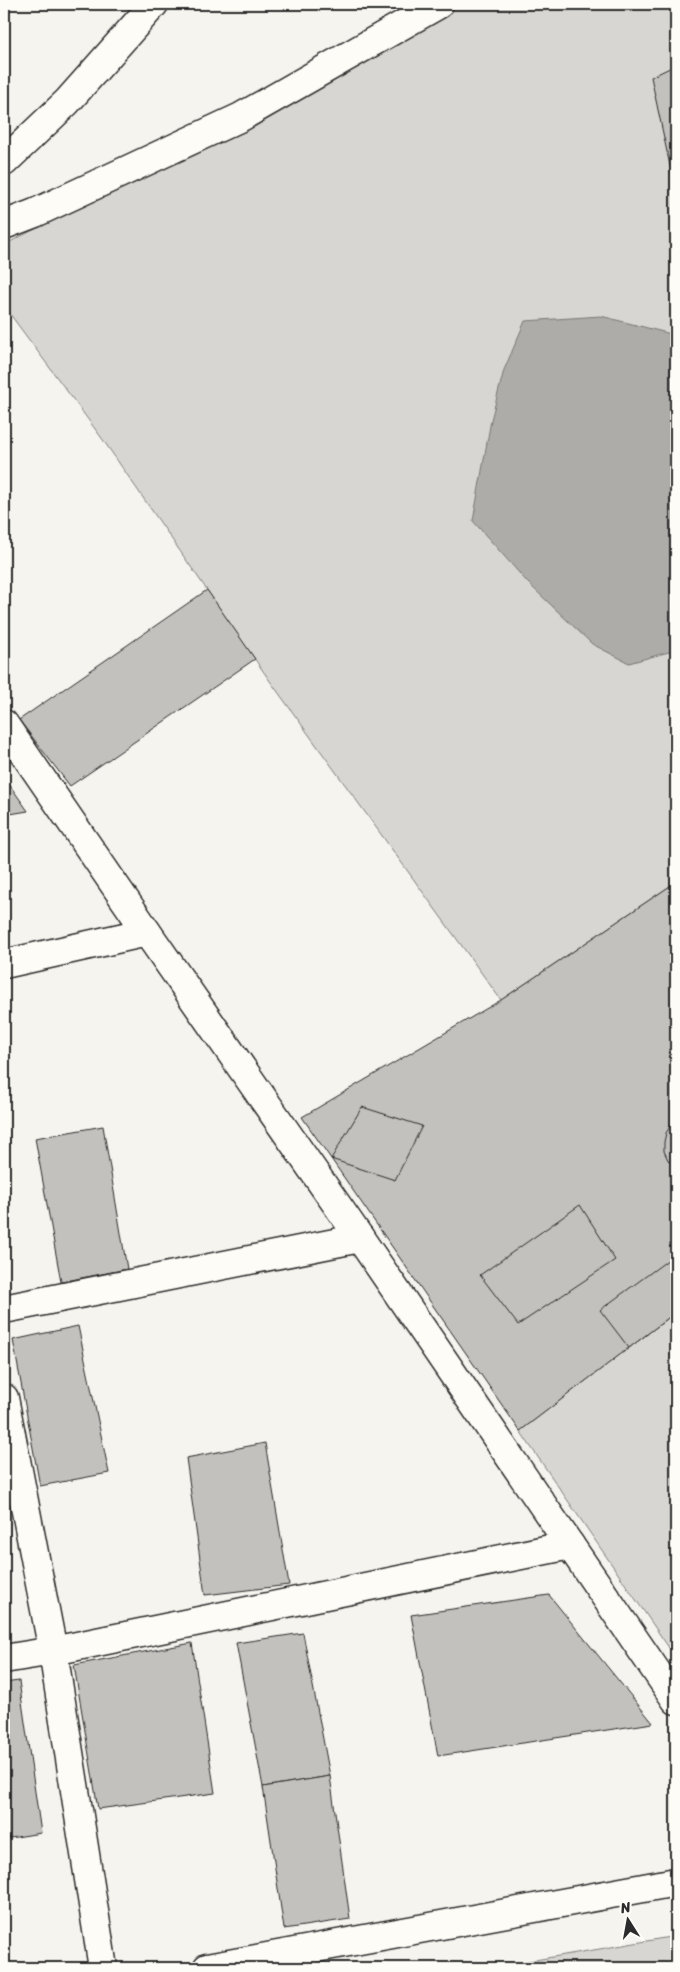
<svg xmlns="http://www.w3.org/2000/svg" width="680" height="1972" font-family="Sriracha,sans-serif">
<rect width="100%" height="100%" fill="#f5f4ef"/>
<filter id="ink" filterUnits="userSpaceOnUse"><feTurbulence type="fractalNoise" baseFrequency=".02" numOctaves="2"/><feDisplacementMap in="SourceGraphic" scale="10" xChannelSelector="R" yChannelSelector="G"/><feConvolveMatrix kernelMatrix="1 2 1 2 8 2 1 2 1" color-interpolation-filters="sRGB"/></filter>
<g filter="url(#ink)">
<g fill="#d7d6d2" stroke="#81807e">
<polygon points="461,4 676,4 676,882 501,1000 270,681 101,437 4,306 4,245 113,189 195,155 337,78"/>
<polygon points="676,1312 676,1658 520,1431"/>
<polygon points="676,1936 676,1968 488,1968"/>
</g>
<polygon fill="#adaca9" stroke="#797877" points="601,316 671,334 676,340 676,650 629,663 592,644 528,583 473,521 491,420 504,370 525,321"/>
<g fill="#c2c1be" stroke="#2b2b2b">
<polygon points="676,65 676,194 651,77"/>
<polygon points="207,590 255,659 70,786 19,720"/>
<polygon points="4,777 28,811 4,815"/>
<polygon points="676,882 676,1312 520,1431 302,1117 501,1000"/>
<polygon points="362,1107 422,1126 395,1180 331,1159"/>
<polygon points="676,1121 676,1168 668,1160 664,1151 664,1142 666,1133 671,1125"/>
<polygon points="103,1126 127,1269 61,1282 35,1138"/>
<polygon points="580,1205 615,1260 518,1325 480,1275"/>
<polygon points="676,1254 676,1312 629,1348 600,1310"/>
<polygon points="78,1326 109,1473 40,1486 13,1340"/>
<polygon points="265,1443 289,1585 205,1595 186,1458"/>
<polygon points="549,1595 653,1723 438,1756 411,1615"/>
<polygon points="303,1633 330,1776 263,1787 236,1643"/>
<polygon points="192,1643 215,1793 98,1809 74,1665"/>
<polygon points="19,1681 41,1833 4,1839 4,1683"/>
<polygon points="330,1776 350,1919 284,1929 263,1787"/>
</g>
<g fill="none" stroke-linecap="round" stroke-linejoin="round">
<g stroke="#2b2b2b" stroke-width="31">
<g id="street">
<polyline points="4,162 67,102 154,4"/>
<polyline points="4,225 35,213 241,117 439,4"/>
<polyline points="4,724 147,932 360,1238 676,1700"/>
<polyline points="4,964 147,932"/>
<polyline points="4,1309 360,1238"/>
<polyline points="4,1398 53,1651 103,1968"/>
<polyline points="4,1659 53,1651 570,1545"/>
<polyline points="207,1968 676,1882"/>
</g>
</g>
<use href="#street" stroke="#fdfcf7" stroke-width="28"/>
</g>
</g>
<rect width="680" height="1972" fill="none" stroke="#fdfcf7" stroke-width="20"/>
<rect x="10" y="10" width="660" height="1952" fill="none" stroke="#2b2b2b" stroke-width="2" filter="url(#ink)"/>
<g transform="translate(628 1920) rotate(349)" stroke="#fdfcf7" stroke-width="4" paint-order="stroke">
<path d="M0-4L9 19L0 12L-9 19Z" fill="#2b2b2b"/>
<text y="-8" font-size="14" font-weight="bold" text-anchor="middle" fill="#2b2b2b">N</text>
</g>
</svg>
